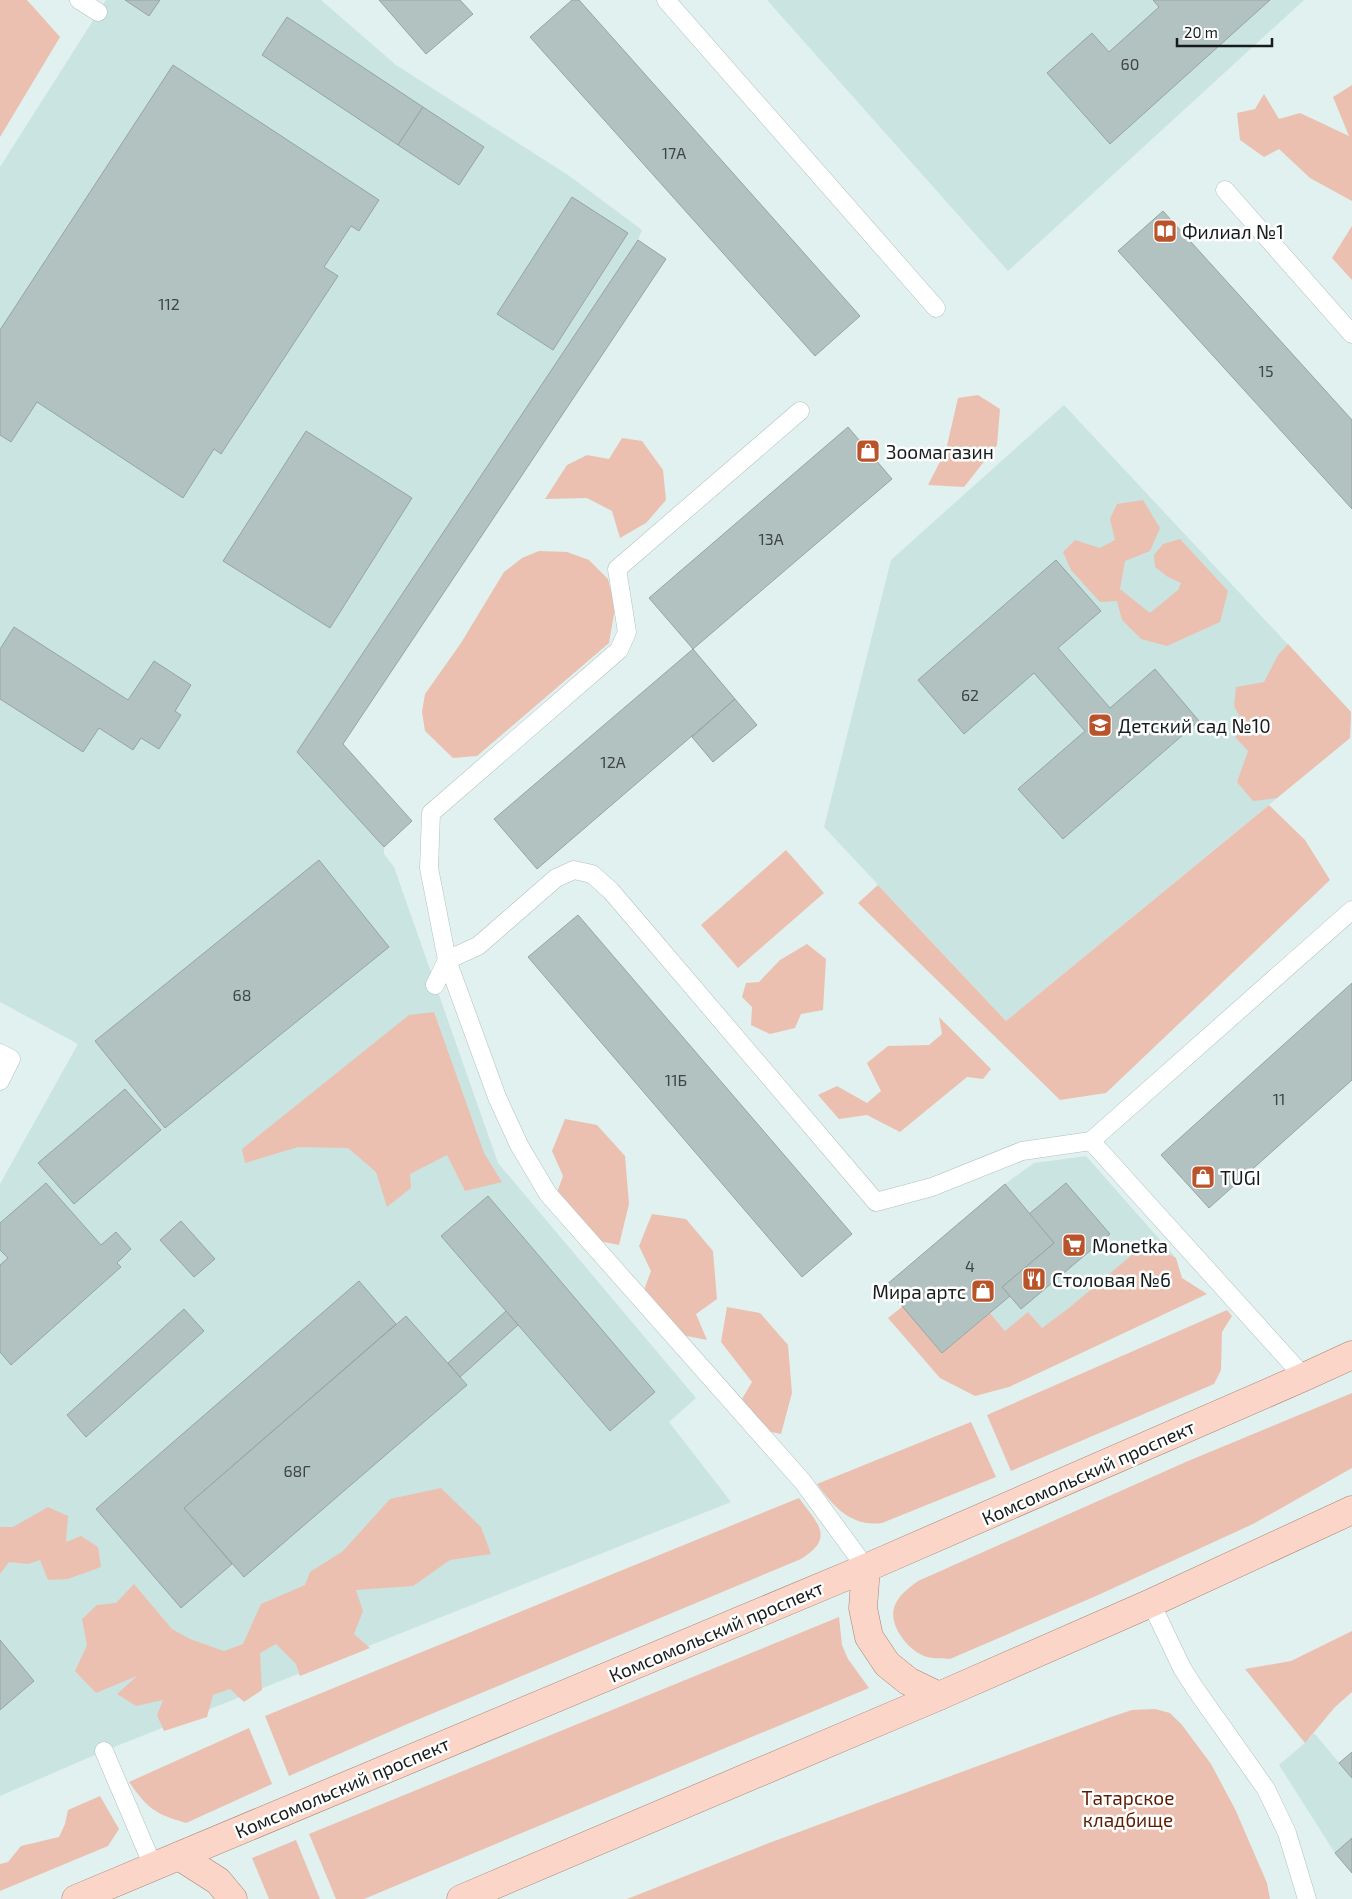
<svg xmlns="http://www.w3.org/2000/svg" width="1352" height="1899" font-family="'Exo 2',sans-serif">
<rect width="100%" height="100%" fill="#e0f1ef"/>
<g fill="#cae4e2">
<polygon points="106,0 321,0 396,65 568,175 642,230 638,240 297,752 384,847 384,854 394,867 498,1163 696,1398 669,1422 731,1502 104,1751 0,1796 0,1184 78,1044 0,1002 0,167"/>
<polygon points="767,0 1304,0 1008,271"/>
<polygon points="1064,405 1351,712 1350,738 1006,1021 824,827 891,560"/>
<polygon points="1086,1156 1176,1258 1160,1249 1042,1328 1005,1331 990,1313 1010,1296 1110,1234 1066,1183 1029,1214 1005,1184 1034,1163"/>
<polygon points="1314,1733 1352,1778 1352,1873 1335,1853 1279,1765 1305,1743"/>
</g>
<g fill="#ecc0b0">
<polygon points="0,0 27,0 60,37 0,137"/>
<polygon points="1352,85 1352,201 1310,178 1279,149 1264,157 1240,140 1237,113 1255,109 1264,94 1279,119 1300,113 1349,136 1333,97"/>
<polygon points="1352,226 1352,280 1332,258"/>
<polygon points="978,395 1000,409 997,445 964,487 928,485 946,450 958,398"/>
<polygon points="622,438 642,441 663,470 666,500 646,523 620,538 612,511 587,498 545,499 567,465 587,455 609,459"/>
<polygon points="1143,500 1160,528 1150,551 1125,561 1120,589 1150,613 1178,590 1181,583 1168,577 1155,567 1154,555 1163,544 1180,539 1228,591 1220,622 1167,646 1141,639 1122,620 1117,601 1100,602 1071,570 1063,552 1075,540 1100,548 1115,540 1110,519 1117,504"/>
<polygon points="539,551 567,552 589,560 608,579 615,608 609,643 477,756 453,758 425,731 422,712 425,694 461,643 504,572 522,558"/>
<polygon points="1288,644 1351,712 1350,738 1277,798 1253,801 1237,782 1248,751 1235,737 1246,728 1234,706 1236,687 1264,682 1278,655"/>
<polygon points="1269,805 1305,840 1330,880 1106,1093 1060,1100 858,903 878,885 1006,1021"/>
<polygon points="786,850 824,893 738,968 701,925"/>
<polygon points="807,944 826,959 823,1010 801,1014 795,1028 770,1034 751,1025 752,1007 742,997 746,983 759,982 780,960"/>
<polygon points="434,1012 484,1153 502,1182 465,1191 447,1155 410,1174 411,1188 387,1207 376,1172 348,1148 298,1147 245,1163 242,1149 409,1015"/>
<polygon points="939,1017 991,1069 983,1079 967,1077 900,1132 867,1115 839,1119 818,1095 837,1086 867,1103 881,1091 867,1063 888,1046 929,1045 942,1034"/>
<polygon points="565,1119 597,1125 625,1156 629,1204 619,1245 594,1240 556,1195 563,1176 552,1151"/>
<polygon points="652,1214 686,1219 713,1251 717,1299 696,1314 707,1340 682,1335 644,1290 651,1271 639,1246"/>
<polygon points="1139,1249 1160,1249 1176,1258 1182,1278 1207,1294 1009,1387 975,1396 940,1378 888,1318 903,1306 942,1353 990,1313 1005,1331 1028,1312 1042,1328 1069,1308"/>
<polygon points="727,1307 760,1313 788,1345 792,1393 781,1434 757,1429 739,1404 752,1382 721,1342"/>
<polygon points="1227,1310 1232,1316 1222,1332 1221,1370 1214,1384 1011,1471 987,1415"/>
<path d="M1352 1393V1468L1253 1524 1096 1596 950 1659C943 1658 934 1659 927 1657 908 1652 885 1622 896 1603 901 1593 909 1588 918 1581L1188 1461Z"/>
<path d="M971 1422 996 1477 882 1523C851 1527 834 1507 817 1484Z"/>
<polygon points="441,1488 481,1527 491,1554 450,1560 413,1586 356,1590 363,1611 354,1634 370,1648 300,1676 296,1664 276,1644 260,1653 262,1690 244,1702 230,1689 213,1695 207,1717 164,1731 157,1715 163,1700 136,1706 117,1694 137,1676 96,1693 75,1671 87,1645 82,1619 97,1605 116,1603 134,1584 172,1629 190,1639 224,1651 243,1644 261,1604 305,1585 310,1572 343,1551 390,1499"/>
<path d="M799 1498C817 1523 836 1538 801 1559L405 1725 289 1776 265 1716Z"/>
<polygon points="48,1507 68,1516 66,1542 81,1536 98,1547 101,1567 68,1579 48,1580 40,1560 28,1564 9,1562 0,1574 0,1527 13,1527"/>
<polygon points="839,1617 842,1645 848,1659 869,1688 364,1899 336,1899 309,1834"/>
<polygon points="1352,1631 1352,1692 1335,1707 1305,1743 1245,1669 1291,1661"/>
<polygon points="1155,1709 1170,1713 1182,1725 1211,1764 1235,1809 1267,1883 1270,1899 627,1899 769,1843 1108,1718 1132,1710"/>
<path d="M249 1728 272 1784 186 1823C155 1814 148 1809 129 1782Z"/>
<polygon points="100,1796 119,1829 108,1846 0,1891 0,1864 8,1862 21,1846 59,1837 65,1824 68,1810"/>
<polygon points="296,1840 320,1899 269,1899 252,1858"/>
</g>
<g fill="#b2c2c0" stroke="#96a5a3">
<polygon points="125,0 160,0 149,16"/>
<polygon points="379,0 460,0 473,14 426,54"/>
<polygon points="572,0 579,0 860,316 815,356 530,37"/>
<polygon points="1153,0 1270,0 1110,144 1047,73 1092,33 1109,52 1159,7"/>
<polygon points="287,17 423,107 398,145 262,55"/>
<polygon points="173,65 379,200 359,231 351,226 324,267 338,276 221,454 214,449 183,498 37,402 11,442 0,435 0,330"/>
<polygon points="423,107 484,147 459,185 398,145"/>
<polygon points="572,197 628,233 553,350 497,314"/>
<polygon points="1163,211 1352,420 1352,509 1118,251"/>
<polygon points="638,240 666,259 343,744 412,821 384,847 297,752"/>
<polygon points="848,427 892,479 693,649 649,598"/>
<polygon points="306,431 412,498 330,628 223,561"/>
<polygon points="1056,560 1101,611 1058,648 1110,708 1155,669 1199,721 1063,839 1018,789 1085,731 1034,673 964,734 918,680"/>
<polygon points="14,627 128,700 154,661 191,685 175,711 181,715 159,749 141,738 133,750 99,728 83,752 0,699 0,649"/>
<polygon points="693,649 735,699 537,869 494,819"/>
<polygon points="735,699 757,725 713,762 692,737"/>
<polygon points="319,860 389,947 165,1128 95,1041"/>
<polygon points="578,915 852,1234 802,1277 528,957"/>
<polygon points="1352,983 1352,1080 1209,1208 1161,1155"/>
<polygon points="125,1089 161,1130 74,1204 38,1163"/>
<polygon points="46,1183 101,1245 116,1232 131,1249 117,1263 121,1267 11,1365 0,1352 0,1265 8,1258 0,1250 0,1223"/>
<polygon points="1066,1183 1110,1234 1021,1309 1002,1287 1054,1243 1029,1214"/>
<polygon points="1005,1184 1054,1243 1002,1287 1010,1296 942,1353 885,1286"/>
<polygon points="488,1196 655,1392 610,1431 441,1236"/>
<polygon points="181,1221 215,1259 194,1277 160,1240"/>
<polygon points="359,1281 396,1324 184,1508 232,1564 181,1608 96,1509"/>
<polygon points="184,1309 204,1331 86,1437 67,1415"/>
<polygon points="506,1311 518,1325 460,1377 448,1363"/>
<polygon points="406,1316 467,1385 244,1577 184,1508"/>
<polygon points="0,1640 34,1681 0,1710"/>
<polygon points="1352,1752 1352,1778 1339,1763"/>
<polygon points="1352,1838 1352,1873 1335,1853"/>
</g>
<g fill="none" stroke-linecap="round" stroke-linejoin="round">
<g stroke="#b1c1bf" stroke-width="19">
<g id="service">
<polyline points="79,0 98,12"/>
<polyline points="666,0 936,308"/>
<polyline points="1225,190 1352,334"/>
<polyline points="800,411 617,569 627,632 619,650 431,813 429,868 447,960 497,1097 519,1145 548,1194 803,1482 866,1568"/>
<polyline points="435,985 447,960 478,946 556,878 574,870 592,874 611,891 876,1202 932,1187 1022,1151 1091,1141 1352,910"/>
<polyline points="0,1053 11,1059 0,1081"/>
<polyline points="1091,1141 1304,1377"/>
<polyline points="1151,1603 1182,1668 1194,1687 1266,1789 1287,1833 1307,1899"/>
<polyline points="104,1751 153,1866"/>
</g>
</g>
<g stroke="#a98273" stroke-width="29">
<g id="primary">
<polyline points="866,1568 863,1608 869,1637 887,1664 908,1681 939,1696"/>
<polyline points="179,1856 218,1881 233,1899"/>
<polyline points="76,1899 866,1568 1304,1377 1352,1355"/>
<polyline points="461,1899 939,1696 1151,1603 1352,1510"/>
</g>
</g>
<use href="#service" stroke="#fff" stroke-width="18"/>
<use href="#primary" stroke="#fbd5c7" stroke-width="28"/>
</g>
<defs>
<g id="library-square" transform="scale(1.25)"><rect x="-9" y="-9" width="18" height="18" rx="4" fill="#ba5329" stroke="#fff"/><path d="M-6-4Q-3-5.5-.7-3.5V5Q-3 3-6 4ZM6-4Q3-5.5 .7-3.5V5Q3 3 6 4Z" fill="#fff"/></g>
<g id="shop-square" transform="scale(1.25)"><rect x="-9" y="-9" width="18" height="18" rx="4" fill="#ba5329" stroke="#fff"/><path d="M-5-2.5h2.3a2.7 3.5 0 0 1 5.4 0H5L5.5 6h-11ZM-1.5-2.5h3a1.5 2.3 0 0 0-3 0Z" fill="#fff"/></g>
<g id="school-square" transform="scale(1.25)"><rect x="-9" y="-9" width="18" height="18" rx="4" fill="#ba5329" stroke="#fff"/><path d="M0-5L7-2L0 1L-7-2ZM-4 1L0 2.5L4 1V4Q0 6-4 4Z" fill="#fff"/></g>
<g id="supermarket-square" transform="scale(1.25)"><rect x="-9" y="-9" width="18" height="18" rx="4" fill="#ba5329" stroke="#fff"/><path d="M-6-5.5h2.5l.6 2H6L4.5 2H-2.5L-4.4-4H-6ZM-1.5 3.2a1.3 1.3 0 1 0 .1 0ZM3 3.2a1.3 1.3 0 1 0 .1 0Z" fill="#fff"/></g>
<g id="restaurant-square" transform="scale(1.25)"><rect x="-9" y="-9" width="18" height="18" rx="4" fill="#ba5329" stroke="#fff"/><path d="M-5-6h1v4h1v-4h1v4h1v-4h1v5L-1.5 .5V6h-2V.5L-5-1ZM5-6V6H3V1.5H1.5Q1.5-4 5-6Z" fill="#fff"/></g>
</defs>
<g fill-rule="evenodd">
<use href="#library-square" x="1165" y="231"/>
<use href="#shop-square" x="868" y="451"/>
<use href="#school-square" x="1100" y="725"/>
<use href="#shop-square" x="1203" y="1177"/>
<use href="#supermarket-square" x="1074" y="1245"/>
<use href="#restaurant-square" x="1034" y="1279"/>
<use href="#shop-square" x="983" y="1291"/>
</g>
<g text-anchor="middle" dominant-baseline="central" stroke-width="5" stroke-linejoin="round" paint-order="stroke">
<g font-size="16" fill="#3d4645">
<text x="1130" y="63">60</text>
<text x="674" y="152">17А</text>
<text x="169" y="303">112</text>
<text x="1266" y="370">15</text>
<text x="771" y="538">13А</text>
<text x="970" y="694">62</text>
<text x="613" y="761">12А</text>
<text x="242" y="994">68</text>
<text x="676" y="1079">11Б</text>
<text x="1279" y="1098">11</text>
<text x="970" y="1265">4</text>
<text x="297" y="1470">68Г</text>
</g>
<g font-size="19" fill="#161c1c" stroke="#fff" text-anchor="start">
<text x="1182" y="231">Филиал №1</text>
<text x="886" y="451">Зоомагазин</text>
<text x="1118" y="725">Детский сад №10</text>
<text x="1220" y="1177">TUGI</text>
<text x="1092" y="1245">Monetka</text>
<text x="1052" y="1279">Столовая №6</text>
<text x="966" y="1291" text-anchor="end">Мира артс</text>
</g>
<g font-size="19" fill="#161c1c" stroke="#fff">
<text transform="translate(1088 1472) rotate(-24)">Комсомольский проспект</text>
<text transform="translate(716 1631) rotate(-23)">Комсомольский проспект</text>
<text transform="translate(342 1787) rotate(-23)">Комсомольский проспект</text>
</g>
<g font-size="19" fill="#5e1c00" stroke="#fff">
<text x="1128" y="1797">Татарское<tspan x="1128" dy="22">кладбище</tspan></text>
</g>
</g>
<path d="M1177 38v8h95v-8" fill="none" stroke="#161c1c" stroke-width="2.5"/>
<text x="1184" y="38" font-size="15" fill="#161c1c" stroke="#ffffff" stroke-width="4" paint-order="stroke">20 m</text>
</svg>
